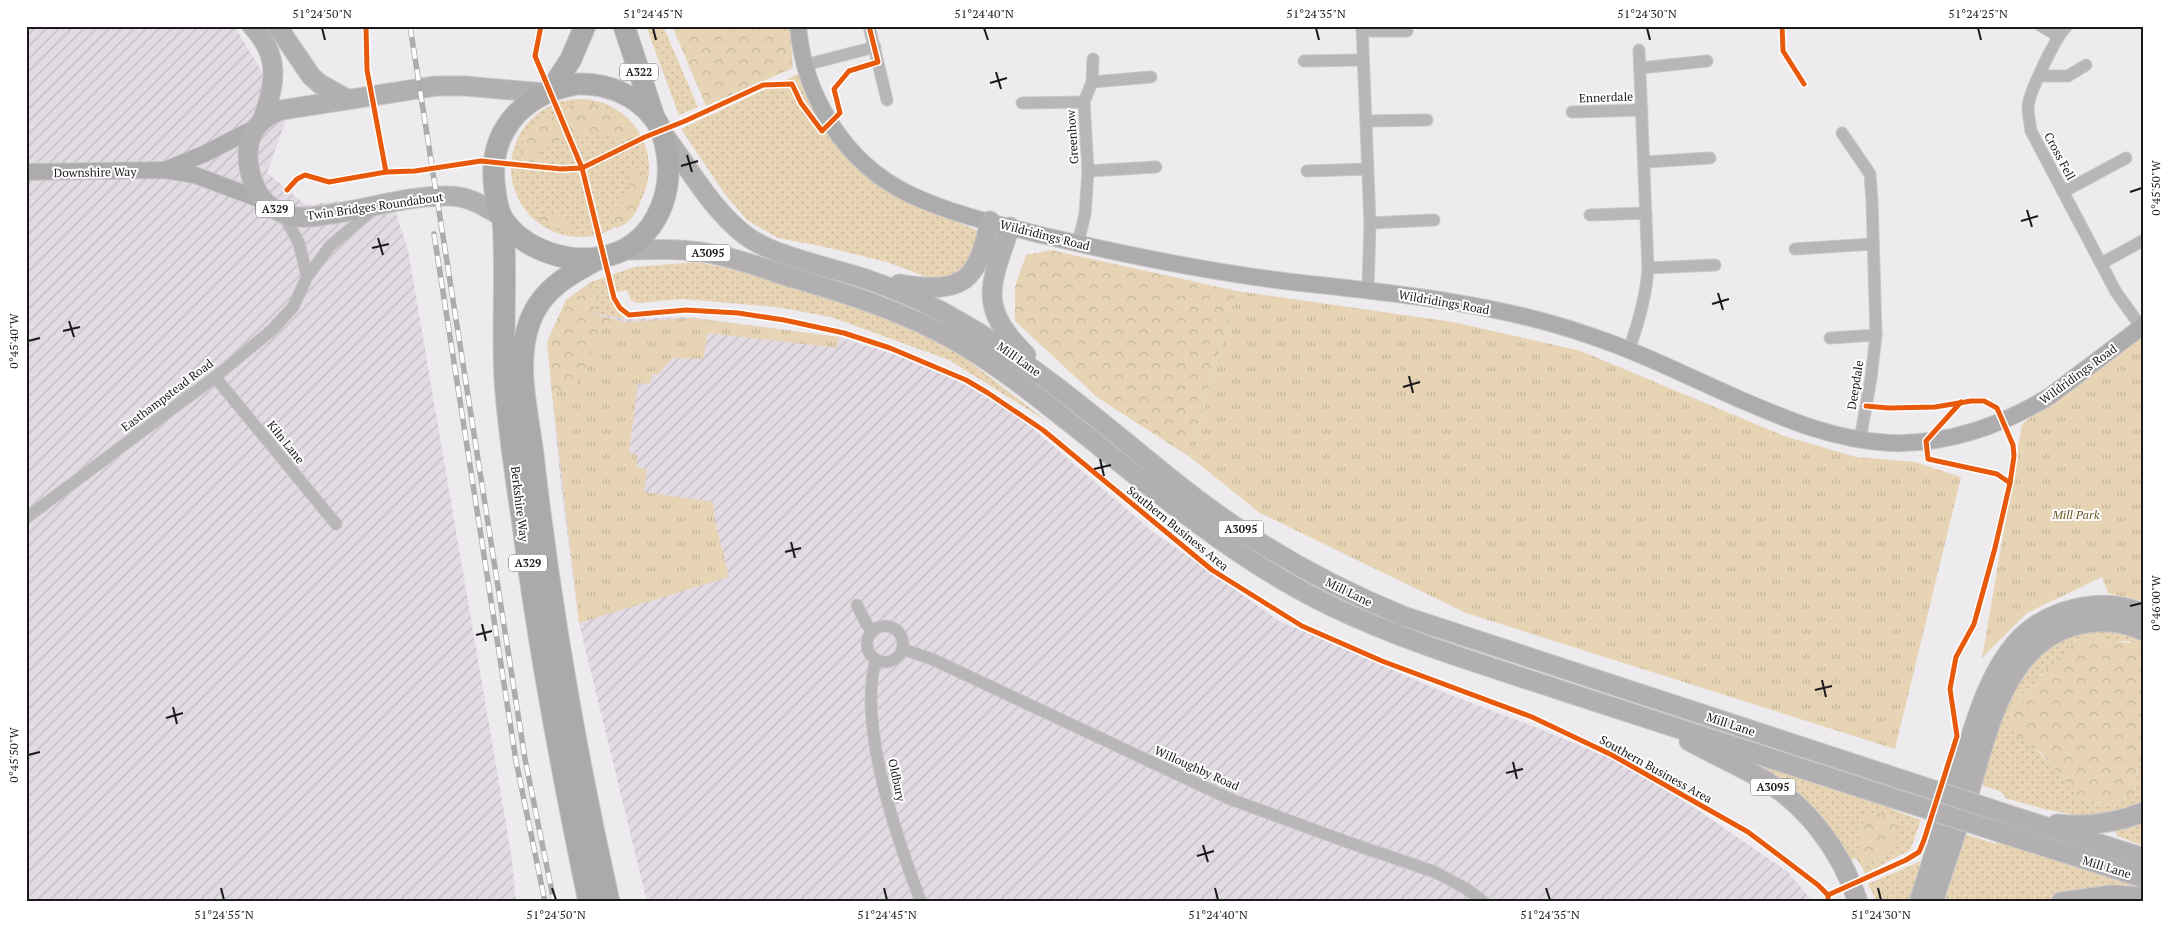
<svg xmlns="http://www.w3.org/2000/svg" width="2170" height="928" font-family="'PT Serif',serif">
<defs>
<pattern id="industrial-furrows" width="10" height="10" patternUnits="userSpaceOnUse" patternTransform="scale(1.25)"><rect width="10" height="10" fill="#e2dbe4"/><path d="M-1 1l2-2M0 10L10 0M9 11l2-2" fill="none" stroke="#c1bbc3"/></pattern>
<pattern id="grass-dots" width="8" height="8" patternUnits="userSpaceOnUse" patternTransform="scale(1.25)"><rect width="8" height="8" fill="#e7d4b5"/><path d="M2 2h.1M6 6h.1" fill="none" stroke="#c6b59b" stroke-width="1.8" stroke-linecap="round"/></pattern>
<pattern id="forest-crowns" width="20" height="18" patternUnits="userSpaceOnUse" patternTransform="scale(1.25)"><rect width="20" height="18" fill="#e7d4b5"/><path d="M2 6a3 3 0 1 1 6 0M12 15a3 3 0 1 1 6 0" fill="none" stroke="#c6b59b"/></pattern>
<pattern id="park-tufts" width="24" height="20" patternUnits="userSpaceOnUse" patternTransform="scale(1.25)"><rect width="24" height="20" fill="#e7d4b5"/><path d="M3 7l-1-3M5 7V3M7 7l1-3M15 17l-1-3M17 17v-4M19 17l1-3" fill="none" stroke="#c6b59b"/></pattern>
</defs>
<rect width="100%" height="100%" fill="#eeebef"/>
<g fill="url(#industrial-furrows)">
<polygon points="26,26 234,26 288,114 267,173 306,205 390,195 408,250 512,859 516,902 26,902"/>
<polygon points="591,282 595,313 625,319 690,317 839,337 911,360 966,385 1018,416 1152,531 1279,621 1453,696 1535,727 1624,764 1699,811 1788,872 1813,902 647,902 579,623 561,486 547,342 566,300"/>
</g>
<g fill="url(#grass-dots)">
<polygon points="646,26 663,26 698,107 679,115"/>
<polygon points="800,73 823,122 931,211 979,231 968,269 937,281 887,262 825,247 778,238 747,220 724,193 681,129"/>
<circle cx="580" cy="168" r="69"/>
<polygon points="697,262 776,278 880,315 949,346 1051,424 949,360 831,317 776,307 683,299 637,303 631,300 627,290 608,294 625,319 595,313 591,282 634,267"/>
<path d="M2087 626 2144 636V650L2134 643 2128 641 2112 642 2092 635 2074 641 2064 656 2041 674 2034 684 2017 698 2030 746C2046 756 2068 783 2078 799L2099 803 2125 800 2135 788 2138 765 2144 760V806L2139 808 2086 817 2044 809 2005 798 2002 792 1978 784 2002 709 2038 648Z"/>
<polygon points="1722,751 1894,807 1893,810 1921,820 1910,850 1865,874 1861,866 1882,856 1894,819 1873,813 1861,827 1860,856 1847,862"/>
<polygon points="2144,821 2144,846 2117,836 2116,831"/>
<polygon points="1965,834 1996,844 1997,841 2144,887 2144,892 2066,896 2046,902 1941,902"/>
<polygon points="1921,861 1909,902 1868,902 1875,898 1868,884"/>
</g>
<g fill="url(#forest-crowns)">
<polygon points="672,26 790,26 793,68 706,106"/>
<path d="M575 101C601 104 619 112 635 133L631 142 591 132 587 136C561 138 561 137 539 151L545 157 541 165 518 160 524 138 543 118 554 117Z"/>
<path d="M632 167 645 172C641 198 643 216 616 229L612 213 628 197Z"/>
<polygon points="540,213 561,217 570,230 566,234 539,221"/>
<polygon points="1051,250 1237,291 1190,457 1098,398 1015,321 1015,287 1026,255"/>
<polygon points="591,282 595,314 625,322 575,387 552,393 547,342 566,300"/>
<path d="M2092 635 2112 642 2134 643 2144 650V760L2138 765C2136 772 2137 782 2134 789 2126 809 2095 803 2078 799 2067 783 2055 769 2042 754 2037 749 2029 746 2023 741 2012 732 2007 718 2013 703 2016 698 2023 694 2027 690 2036 682 2041 673 2051 666 2068 656 2070 636 2092 635Z"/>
<path d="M1869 814C1893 810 1909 829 1891 848 1883 857 1871 861 1861 866L1856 858 1860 856C1860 844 1858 822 1869 814Z"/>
</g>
<g fill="url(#park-tufts)">
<polygon points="1237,291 1453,322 1581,351 1784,436 1856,457 1915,462 1961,477 1895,749 1466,613 1260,513 1190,457"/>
<polygon points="691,318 839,337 837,348 708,333 703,359 673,358 658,374 653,374 650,384 638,383 629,453 637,455 637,467 647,469 644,492 713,502 715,521 729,577 579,623 552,393 575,387 607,321 625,322"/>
<polygon points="2144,335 2144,602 2108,593 2102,577 2027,613 1982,658 2022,424"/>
</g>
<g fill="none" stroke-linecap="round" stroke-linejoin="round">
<g stroke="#c8c6c8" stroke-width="13">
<g id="street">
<polyline points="869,26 887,100"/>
<polyline points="1362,26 1370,223 1368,289"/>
<polyline points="2041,26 2058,36"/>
<path d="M2067 26C2056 36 2029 92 2028 107 2028 115 2030 123 2031 131L2116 292 2141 327"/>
<polyline points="1362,31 1407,31"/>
<polyline points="1304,61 1363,60"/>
<polyline points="805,65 875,47"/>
<polyline points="1640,68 1707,61"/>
<polyline points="2039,76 2068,76 2086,65"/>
<polyline points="1092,82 1151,77"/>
<polyline points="1022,103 1084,102"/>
<polyline points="1572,112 1642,110"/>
<polyline points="1366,121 1427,120"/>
<polyline points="1842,133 1870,174 1872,202 1876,335 1871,378 1860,440"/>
<polyline points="1645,162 1710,158"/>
<polyline points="1088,171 1156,167"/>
<polyline points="1307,171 1368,169"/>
<polyline points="2063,192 2126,158"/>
<polyline points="283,214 299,243 307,277"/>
<polyline points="1590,215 1646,213"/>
<polyline points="1370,223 1434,220"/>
<polyline points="1078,243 1085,214 1088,171 1084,102 1092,82 1093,59"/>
<polyline points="1795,249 1873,244"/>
<polyline points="2102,263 2144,240"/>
<polyline points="1648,268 1715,265"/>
<polyline points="1830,338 1876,335"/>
<path d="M1629 349C1639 322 1646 297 1648 268L1639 50"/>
<polyline points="215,377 336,524"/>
<polyline points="26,518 215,377 272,330 293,307 307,277 330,246 374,209"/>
<polyline points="857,605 866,623 872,631"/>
<circle cx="885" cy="644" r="18"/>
<polyline points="902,649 932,659 1230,799 1350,843 1435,872 1465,888 1484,902"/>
<path d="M876 659C857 725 897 839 921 902"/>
</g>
</g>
<g stroke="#c8c6c8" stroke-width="18">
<g id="secondary">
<path d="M798 26C804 97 845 163 909 194 953 215 1004 226 1050 237 1130 256 1210 272 1292 282 1391 293 1493 302 1588 335 1637 351 1683 374 1730 395 1783 418 1832 440 1890 443 1947 445 2003 425 2050 396L2144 325"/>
<polyline points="165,170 204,154 255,128"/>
<polyline points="26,172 165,170 195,175 264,201"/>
</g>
</g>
<g stroke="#c8c6c8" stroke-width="21">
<g id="primary">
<path d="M252 26C280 55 276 83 263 118"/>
<polyline points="277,26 311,76 320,84 347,99"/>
<path d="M663 134C689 167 710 208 745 235 772 256 829 267 863 278 900 290 936 307 969 327 1047 373 1114 434 1185 490 1251 542 1325 584 1403 616L1906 781"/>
<path d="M502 217C486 207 469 196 449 196 411 195 371 208 332 214 319 216 304 219 291 216 275 212 263 203 256 189 249 174 246 160 249 144 253 126 264 117 281 110L436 86H465L544 93"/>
<path d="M1010 227C990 286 977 306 1026 355"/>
<path d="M623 250C656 249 691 248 722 256 745 261 768 270 790 277 848 294 903 311 956 341 1003 368 1045 403 1088 437 1165 499 1243 564 1333 607 1408 643 1488 666 1566 692 1679 729 1792 765 1905 802"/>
<path d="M899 284C962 294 977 284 990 221"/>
<path d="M1689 741C1711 753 1735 764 1757 776 1805 802 1841 850 1858 902"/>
<polyline points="2012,816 2144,858"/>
<path d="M2057 824C2087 827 2116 823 2144 812"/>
<polyline points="2005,834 2144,878"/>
<path d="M1919 902C1934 856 1948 810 1962 764 1975 724 1987 677 2015 644 2045 609 2102 595 2144 614"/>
<path d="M1933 902C1945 865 1957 829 1969 793 1988 731 2005 643 2077 625 2100 619 2122 621 2144 631"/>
<polyline points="2061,902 2112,895 2144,897"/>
</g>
</g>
<g stroke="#c8c6c8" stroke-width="23">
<g id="highway">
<polyline points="624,26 654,117"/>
<path d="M578 84C607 83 636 95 654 118 662 128 665 141 667 153 674 199 651 248 602 257 568 264 525 250 504 221 497 211 495 193 494 181 490 127 527 92 578 84Z"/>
<polyline points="551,90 571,59 585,26"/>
<path d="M503 220C507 273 502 326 505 379 508 428 516 477 523 525 539 652 563 777 589 902"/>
<path d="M602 257C573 272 542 288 530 321 514 363 528 413 533 455 550 605 576 755 609 902"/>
</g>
</g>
<use href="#street" stroke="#b8b6b6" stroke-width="11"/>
<use href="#secondary" stroke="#adacac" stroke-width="16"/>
<use href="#primary" stroke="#b1afaf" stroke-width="19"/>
<use href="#highway" stroke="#abaaa9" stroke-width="21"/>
<g stroke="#adabad" stroke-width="5.5">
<g id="rail">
<polyline points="410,26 525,759 554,902"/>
<polyline points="434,234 516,761 545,902"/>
</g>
</g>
<use href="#rail" stroke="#fff" stroke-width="4" stroke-dasharray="11" stroke-linecap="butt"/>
<g stroke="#c8c6c8" stroke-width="21" stroke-linecap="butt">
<g id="primary-bridge">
<polyline points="1906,781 2012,816"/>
<polyline points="1905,802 2005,834"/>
</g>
</g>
<use href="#primary-bridge" stroke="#b1afaf" stroke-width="19"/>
<g stroke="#fff" stroke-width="8">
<g id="cycleway">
<polyline points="366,26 367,70 386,172"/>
<polyline points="541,26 535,56 582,168 614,298 620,308 629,315 686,310 738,313 784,320 844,333 890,348 966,380 988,393 1043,430 1212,570 1302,626 1382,661 1532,717 1612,755 1748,832 1818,885 1828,895 1828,902"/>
<polyline points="1782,26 1783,51 1804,84"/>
<polyline points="287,190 297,179 305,175 329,182 386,172 415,171 481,161 561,169 582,168 645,137 685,121 763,85 792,84 801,103 822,131 840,113 834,89 849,71 878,62 869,26"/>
<polyline points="1961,402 1926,441 1928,459 1997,474 2010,483"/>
<polyline points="1828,895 1906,860 1919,852 1924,840 1957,736 1950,689 1956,657 1974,624 1995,548 2010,483 2014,456 2013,445 1997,408 1984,401 1971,401 1935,407 1889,408 1866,406"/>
</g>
</g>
<use href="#cycleway" stroke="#e8590c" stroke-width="5"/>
</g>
<path fill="none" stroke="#1b191b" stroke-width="2" d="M322 28 325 40M653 28 656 40M984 28 988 40M1316 28 1319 40M1647 28 1650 40M1978 28 1981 40M996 72 1001 89M990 83 1007 78M687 155 692 172M681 166 698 161M2130 192 2142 188M2027 210 2032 227M2021 221 2038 216M378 238 383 255M372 248 389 244M1718 293 1723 310M1712 304 1729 299M69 321 74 337M63 331 80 327M28 341 40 338M1409 376 1413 393M1403 387 1420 382M1100 459 1104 476M1094 469 1111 465M791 542 795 558M785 552 801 548M2130 606 2142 603M482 624 486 641M476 635 492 631M1822 680 1826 697M1815 690 1832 686M173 707 177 724M166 718 183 713M28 755 40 752M1513 762 1517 779M1506 773 1523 769M1203 845 1208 862M1197 856 1214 851M221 888 224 900M552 888 556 900M884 888 887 900M1215 888 1218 900M1546 888 1550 900M1878 888 1881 900"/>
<g text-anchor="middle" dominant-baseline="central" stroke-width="4" stroke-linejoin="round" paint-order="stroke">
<g fill="#fff" stroke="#5f5e5f" stroke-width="1">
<rect x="620" y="63.5" width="38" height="17" rx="4"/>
<rect x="256" y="200.5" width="38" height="17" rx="4"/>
<rect x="685.5" y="244.5" width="45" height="17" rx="4"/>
<rect x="1218.5" y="520.5" width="45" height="17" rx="4"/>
<rect x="509" y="554.5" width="38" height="17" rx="4"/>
<rect x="1750.5" y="778.5" width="45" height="17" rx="4"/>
</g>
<g font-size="11" font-weight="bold" fill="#1b191b">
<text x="639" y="72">A322</text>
<text x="275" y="209">A329</text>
<text x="708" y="253">A3095</text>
<text x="1241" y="529">A3095</text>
<text x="528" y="563">A329</text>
<text x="1773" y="787">A3095</text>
</g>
<g font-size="12" fill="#1b191b" stroke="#fff">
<text transform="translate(1606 97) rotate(-2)">Ennerdale</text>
<text transform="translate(1072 137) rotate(-94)">Greenhow</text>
<text transform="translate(2060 156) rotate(62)">Cross Fell</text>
<text transform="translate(95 172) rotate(-1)">Downshire Way</text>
<text transform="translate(375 206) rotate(-8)">Twin Bridges Roundabout</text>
<text transform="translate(1045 235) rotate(14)">Wildridings Road</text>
<text transform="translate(1444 302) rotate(10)">Wildridings Road</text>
<text transform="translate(1019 359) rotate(35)">Mill Lane</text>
<text transform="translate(2078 374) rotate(-36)">Wildridings Road</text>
<text transform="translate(1855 385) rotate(-81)">Deepdale</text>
<text transform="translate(167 395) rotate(-37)">Easthampstead Road</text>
<text transform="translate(286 442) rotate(51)">Kiln Lane</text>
<text transform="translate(520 504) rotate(83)">Berkshire Way</text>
<text transform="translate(1178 528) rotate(39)">Southern Business Area</text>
<text transform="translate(1349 592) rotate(26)">Mill Lane</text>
<text transform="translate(1731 724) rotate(18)">Mill Lane</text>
<text transform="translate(1197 768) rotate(24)">Willoughby Road</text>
<text transform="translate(1656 769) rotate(29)">Southern Business Area</text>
<text transform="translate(897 780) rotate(78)">Oldbury</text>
<text transform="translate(2107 867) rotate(17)">Mill Lane</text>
</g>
<g font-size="12" font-style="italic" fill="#6b5323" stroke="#fff">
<text x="2076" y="514">Mill Park</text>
</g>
</g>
<rect width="2170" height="928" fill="none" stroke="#ffffff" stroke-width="55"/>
<rect x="28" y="28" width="2114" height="872" fill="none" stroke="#1b191b" stroke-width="2"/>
<g font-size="12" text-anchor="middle" fill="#1b191b">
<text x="322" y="18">51°24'50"N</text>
<text x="653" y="18">51°24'45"N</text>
<text x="984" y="18">51°24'40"N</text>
<text x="1316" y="18">51°24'35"N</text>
<text x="1647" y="18">51°24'30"N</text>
<text x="1978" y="18">51°24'25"N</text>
<text transform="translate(2156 188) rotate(-90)" y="4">0°45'50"W</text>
<text transform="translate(14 341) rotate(-90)" y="4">0°45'40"W</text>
<text transform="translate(2156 603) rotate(-90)" y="4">0°46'00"W</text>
<text transform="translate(14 755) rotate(-90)" y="4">0°45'50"W</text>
<text x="224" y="919">51°24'55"N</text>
<text x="556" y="919">51°24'50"N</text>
<text x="887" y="919">51°24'45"N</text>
<text x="1218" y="919">51°24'40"N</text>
<text x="1550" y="919">51°24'35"N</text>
<text x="1881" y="919">51°24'30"N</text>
</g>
</svg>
